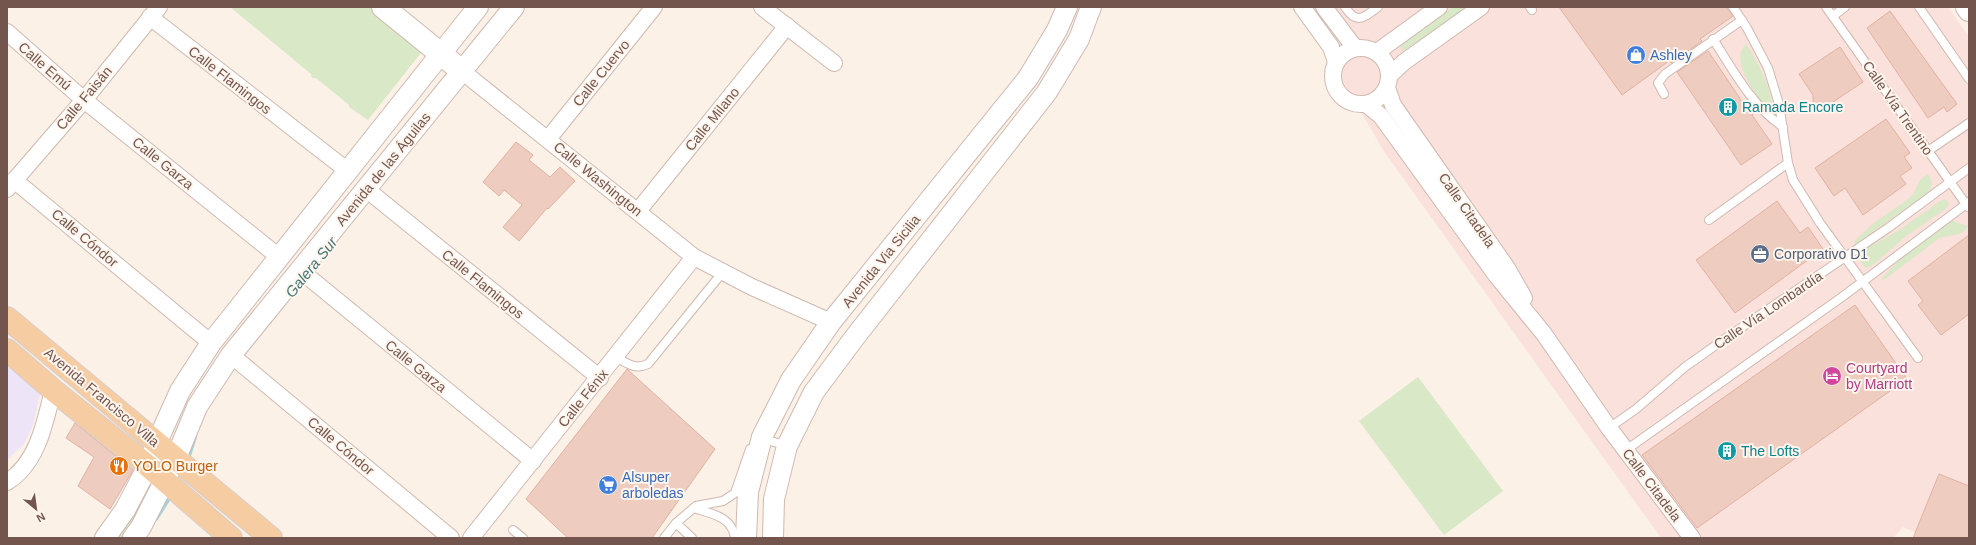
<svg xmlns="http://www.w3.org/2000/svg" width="1976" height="545" font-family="Helvetica,sans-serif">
<rect width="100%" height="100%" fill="#fbf1e7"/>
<polygon fill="#fbe1db" points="1299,7 1948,7 1969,37 1969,538 1929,538 1903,527 1893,538 1661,538 1385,153"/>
<polygon fill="#eee4f8" points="7,361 41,390 33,425 24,444 7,460"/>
<g fill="#d9e8c6">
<polygon points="230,7 370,7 424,49 368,120 349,107 349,105 316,78 312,78 311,74"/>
<polygon points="1453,7 1469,7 1403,51 1399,45 1400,43"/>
<path d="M1746 44C1758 62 1773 90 1772 112L1767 110C1757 95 1728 61 1746 44Z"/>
<path d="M1928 174C1933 182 1933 185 1928 193L1855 244 1854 241 1875 222 1907 200 1913 194 1921 179Z"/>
<polygon points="1945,199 1949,203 1947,208 1905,237 1873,265 1866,268 1857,257 1861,251 1898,231 1940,201"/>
<path d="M1953 221 1968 226C1962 238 1948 234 1938 239L1884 280 1882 278 1907 252 1947 222Z"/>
<polygon points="1418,377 1503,491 1444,535 1359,421"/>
<polygon points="154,480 142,505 122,538 115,538"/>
</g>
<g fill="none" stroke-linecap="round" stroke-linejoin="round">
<g stroke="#a3d4d5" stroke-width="4">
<polyline points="188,459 195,437"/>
<polyline points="156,519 170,497"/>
</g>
</g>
<g fill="#efccc0" stroke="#e1b1a1">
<polygon points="1559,7 1726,7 1733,16 1700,39 1702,41 1671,63 1669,61 1622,95"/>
<polygon points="1890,11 1957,104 1947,112 1944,107 1928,118 1867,28"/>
<polygon points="1840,47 1863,82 1818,112 1813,104 1813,95 1799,74"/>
<polygon points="1708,51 1743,103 1747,100 1757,111 1752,115 1772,144 1741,165 1677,72"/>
<polygon points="1886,119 1910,153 1904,157 1912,168 1900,176 1906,184 1863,215 1845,188 1834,196 1815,168"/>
<polygon points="516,142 533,155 529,160 550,177 560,167 575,181 548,209 547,208 519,241 503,227 522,205 504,190 499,196 483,182"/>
<polygon points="1777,201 1800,233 1808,227 1823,249 1735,313 1696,260"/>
<polygon points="1969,235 1969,314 1941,335 1918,305 1923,301 1908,281"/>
<polygon points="1855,305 1907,379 1697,528 1642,455"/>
<polygon points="627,369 715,449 652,538 568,538 526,499"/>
<polygon points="75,423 133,470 110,509 78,486 94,457 66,438"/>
<polygon points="1939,474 1969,486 1969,538 1913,538"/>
</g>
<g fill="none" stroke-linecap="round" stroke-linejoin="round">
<g stroke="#cfb9b1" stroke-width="10">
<g id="service">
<path d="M1345 7C1357 25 1363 18 1378 7"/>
<polyline points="1530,7 1532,10"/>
<polyline points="1733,7 1747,28 1768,68 1779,104 1788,163 1793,180 1820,223 1918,358"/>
<polyline points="1826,7 1968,207"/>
<polyline points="1919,7 1969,79"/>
<polyline points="1833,16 1845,7"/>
<path d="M1713 39C1733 70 1752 106 1783 127"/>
<polyline points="1664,94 1658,83 1665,74 1742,20"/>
<polyline points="1928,151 1969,123"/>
<polyline points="1709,220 1788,163"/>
<path d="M616 357C628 364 635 370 648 364L722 273"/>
<polyline points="1609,428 1636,409 1685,367 1726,338 1888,228 1969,168"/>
<polyline points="761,438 787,446"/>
<polyline points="1626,450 1842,297 1969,202"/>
<path d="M694 508C711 514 732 516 735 538"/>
<polyline points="676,523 692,538"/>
<polyline points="513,530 523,538"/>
<polyline points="664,538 676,523 696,506 723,501 735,493 750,449"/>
</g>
</g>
<g stroke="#cfb9b1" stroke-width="18">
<g id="minor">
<polyline points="762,7 834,63"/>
<polyline points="1302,7 1331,47 1336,62"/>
<polyline points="1324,7 1355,48"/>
<polyline points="150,17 348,171"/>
<polyline points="7,32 84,100 279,257"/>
<circle cx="1361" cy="76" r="28"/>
<polyline points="1377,52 1439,7"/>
<polyline points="463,72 694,257 752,287 831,322"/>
<polyline points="1390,75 1404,62 1481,7"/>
<polyline points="1387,88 1393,105 1507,268 1524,298"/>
<polyline points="1366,104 1381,116 1496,275 1544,334 1609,428 1692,538"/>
<polyline points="548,139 654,7"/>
<polyline points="14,180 211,343"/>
<polyline points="7,189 84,100 159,7"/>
<polyline points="366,189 600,378"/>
<polyline points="638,211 787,26"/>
<polyline points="301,271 533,461"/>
<polyline points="231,355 451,538"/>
<path d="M7 482C38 463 45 422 53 390"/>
<polyline points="471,538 694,257"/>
</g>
</g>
<g stroke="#cfb9b1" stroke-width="22">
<g id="tertiary">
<polyline points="105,538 125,510 148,466 157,442 180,391 211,343 478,7"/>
<polyline points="133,538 141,527 176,458 197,407 231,355 514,7"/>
<polyline points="746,538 748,492 762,437 791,380 831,322 1028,78 1057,30 1067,7"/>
<polyline points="773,538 774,499 787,446 814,392 855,337 1047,92 1079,39 1091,7"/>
</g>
</g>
<g stroke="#d1b9ae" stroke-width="24">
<g id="secondary">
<polyline points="383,7 463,72"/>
<polyline points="1967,7 1969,10"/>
</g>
</g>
<g stroke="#d8cfcd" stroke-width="24">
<g id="primary">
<polyline points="7,318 271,538"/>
<polyline points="7,350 53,390 148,466 231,538"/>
</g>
</g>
<use href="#service" stroke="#fff" stroke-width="8"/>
<use href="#minor" stroke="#fff" stroke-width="16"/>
<use href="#tertiary" stroke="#fff" stroke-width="20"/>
<use href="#secondary" stroke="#fff" stroke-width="22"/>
<use href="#primary" stroke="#f6cca3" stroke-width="22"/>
</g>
<defs>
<g id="shop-disc" transform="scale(1)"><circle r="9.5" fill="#3f7fe0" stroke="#fef5ed"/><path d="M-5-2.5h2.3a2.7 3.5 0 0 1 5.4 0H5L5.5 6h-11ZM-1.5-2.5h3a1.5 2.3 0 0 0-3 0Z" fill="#fff"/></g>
<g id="building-disc" transform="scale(1)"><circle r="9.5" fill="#0f9aa8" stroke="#fef5ed"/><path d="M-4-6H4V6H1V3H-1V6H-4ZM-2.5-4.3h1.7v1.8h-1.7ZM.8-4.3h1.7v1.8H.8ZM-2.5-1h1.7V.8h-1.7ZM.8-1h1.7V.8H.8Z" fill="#fff"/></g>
<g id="office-disc" transform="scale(1)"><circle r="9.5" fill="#5c6f8a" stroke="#fef5ed"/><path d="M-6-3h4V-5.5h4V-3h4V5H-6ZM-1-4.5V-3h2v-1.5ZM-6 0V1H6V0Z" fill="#fff"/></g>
<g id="hotel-disc" transform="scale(1)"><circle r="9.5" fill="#d1479c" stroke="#fef5ed"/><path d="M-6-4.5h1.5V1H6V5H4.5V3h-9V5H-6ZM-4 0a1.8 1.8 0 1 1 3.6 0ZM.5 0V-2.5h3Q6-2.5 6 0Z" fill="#fff"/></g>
<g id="restaurant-disc" transform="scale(1)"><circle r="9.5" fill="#e8710a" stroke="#fef5ed"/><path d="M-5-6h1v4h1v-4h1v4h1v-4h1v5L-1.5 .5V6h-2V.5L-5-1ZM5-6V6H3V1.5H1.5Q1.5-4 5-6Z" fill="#fff"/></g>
<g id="supermarket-disc" transform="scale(1)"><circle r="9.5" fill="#3f7fe0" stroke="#fef5ed"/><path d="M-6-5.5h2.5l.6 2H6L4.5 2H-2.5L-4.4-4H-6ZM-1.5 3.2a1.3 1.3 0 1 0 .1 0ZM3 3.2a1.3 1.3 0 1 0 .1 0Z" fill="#fff"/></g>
</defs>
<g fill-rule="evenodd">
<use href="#shop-disc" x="1636" y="55"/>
<use href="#building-disc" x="1728" y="107"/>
<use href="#office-disc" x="1760" y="254"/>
<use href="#hotel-disc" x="1832" y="376"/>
<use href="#building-disc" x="1727" y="451"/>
<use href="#restaurant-disc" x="119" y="466"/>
<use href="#supermarket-disc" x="608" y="485"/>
</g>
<g text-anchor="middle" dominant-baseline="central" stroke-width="4" stroke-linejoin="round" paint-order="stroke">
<g font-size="14" fill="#366cbe" stroke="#fef5ed" text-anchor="start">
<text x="1650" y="55">Ashley</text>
<text x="622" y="477">Alsuper<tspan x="622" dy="16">arboledas</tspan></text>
</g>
<g font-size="14" fill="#74554d" stroke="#fef5ed">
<text transform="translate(45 66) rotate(41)">Calle Emú</text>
<text transform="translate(601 73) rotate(-51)">Calle Cuervo</text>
<text transform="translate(230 80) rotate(38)">Calle Flamingos</text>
<text transform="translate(84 98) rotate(-50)">Calle Faisán</text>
<text transform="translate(1898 108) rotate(55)">Calle Vía Trentino</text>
<text transform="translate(712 119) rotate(-51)">Calle Milano</text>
<text transform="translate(163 163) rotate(39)">Calle Garza</text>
<text transform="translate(383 169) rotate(-51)">Avenida de las Águilas</text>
<text transform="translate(598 179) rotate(39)">Calle Washington</text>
<text transform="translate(1467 210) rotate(55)">Calle Citadela</text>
<text transform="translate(85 238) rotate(40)">Calle Cóndor</text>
<text transform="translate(881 261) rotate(-51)">Avenida Via Sicilia</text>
<text transform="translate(483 284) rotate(39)">Calle Flamingos</text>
<text transform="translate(1768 310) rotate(-34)">Calle Vía Lombardía</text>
<text transform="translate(416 366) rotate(39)">Calle Garza</text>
<text transform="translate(102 397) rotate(40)">Avenida Francisco Villa</text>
<text transform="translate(583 398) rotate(-51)">Calle Fénix</text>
<text transform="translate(341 446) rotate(40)">Calle Cóndor</text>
<text transform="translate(1652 485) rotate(53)">Calle Citadela</text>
</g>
<g font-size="14" fill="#0d838f" stroke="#fef5ed" text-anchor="start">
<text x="1742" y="107">Ramada Encore</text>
<text x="1741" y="451">The Lofts</text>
</g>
<g font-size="14" fill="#4e5e75" stroke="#fef5ed" text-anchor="start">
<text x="1774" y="254">Corporativo D1</text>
</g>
<g font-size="14" fill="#b23c85" stroke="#fef5ed" text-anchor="start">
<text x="1846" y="368">Courtyard<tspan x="1846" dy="16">by Marriott</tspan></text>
</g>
<g font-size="14" fill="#c56008" stroke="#fef5ed" text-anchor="start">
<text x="133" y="466">YOLO Burger</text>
</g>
<g font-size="15" font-style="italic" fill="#417678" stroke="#fef5ed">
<text transform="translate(311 267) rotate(-51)">Galera Sur</text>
</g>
</g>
<rect width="1976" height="545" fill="none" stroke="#74554d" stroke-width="16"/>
<g transform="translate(36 509) rotate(151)" stroke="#fef5ed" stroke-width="3" paint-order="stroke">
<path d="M0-3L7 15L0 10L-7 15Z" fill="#74554d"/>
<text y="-6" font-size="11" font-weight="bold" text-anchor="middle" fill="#74554d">N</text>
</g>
</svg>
